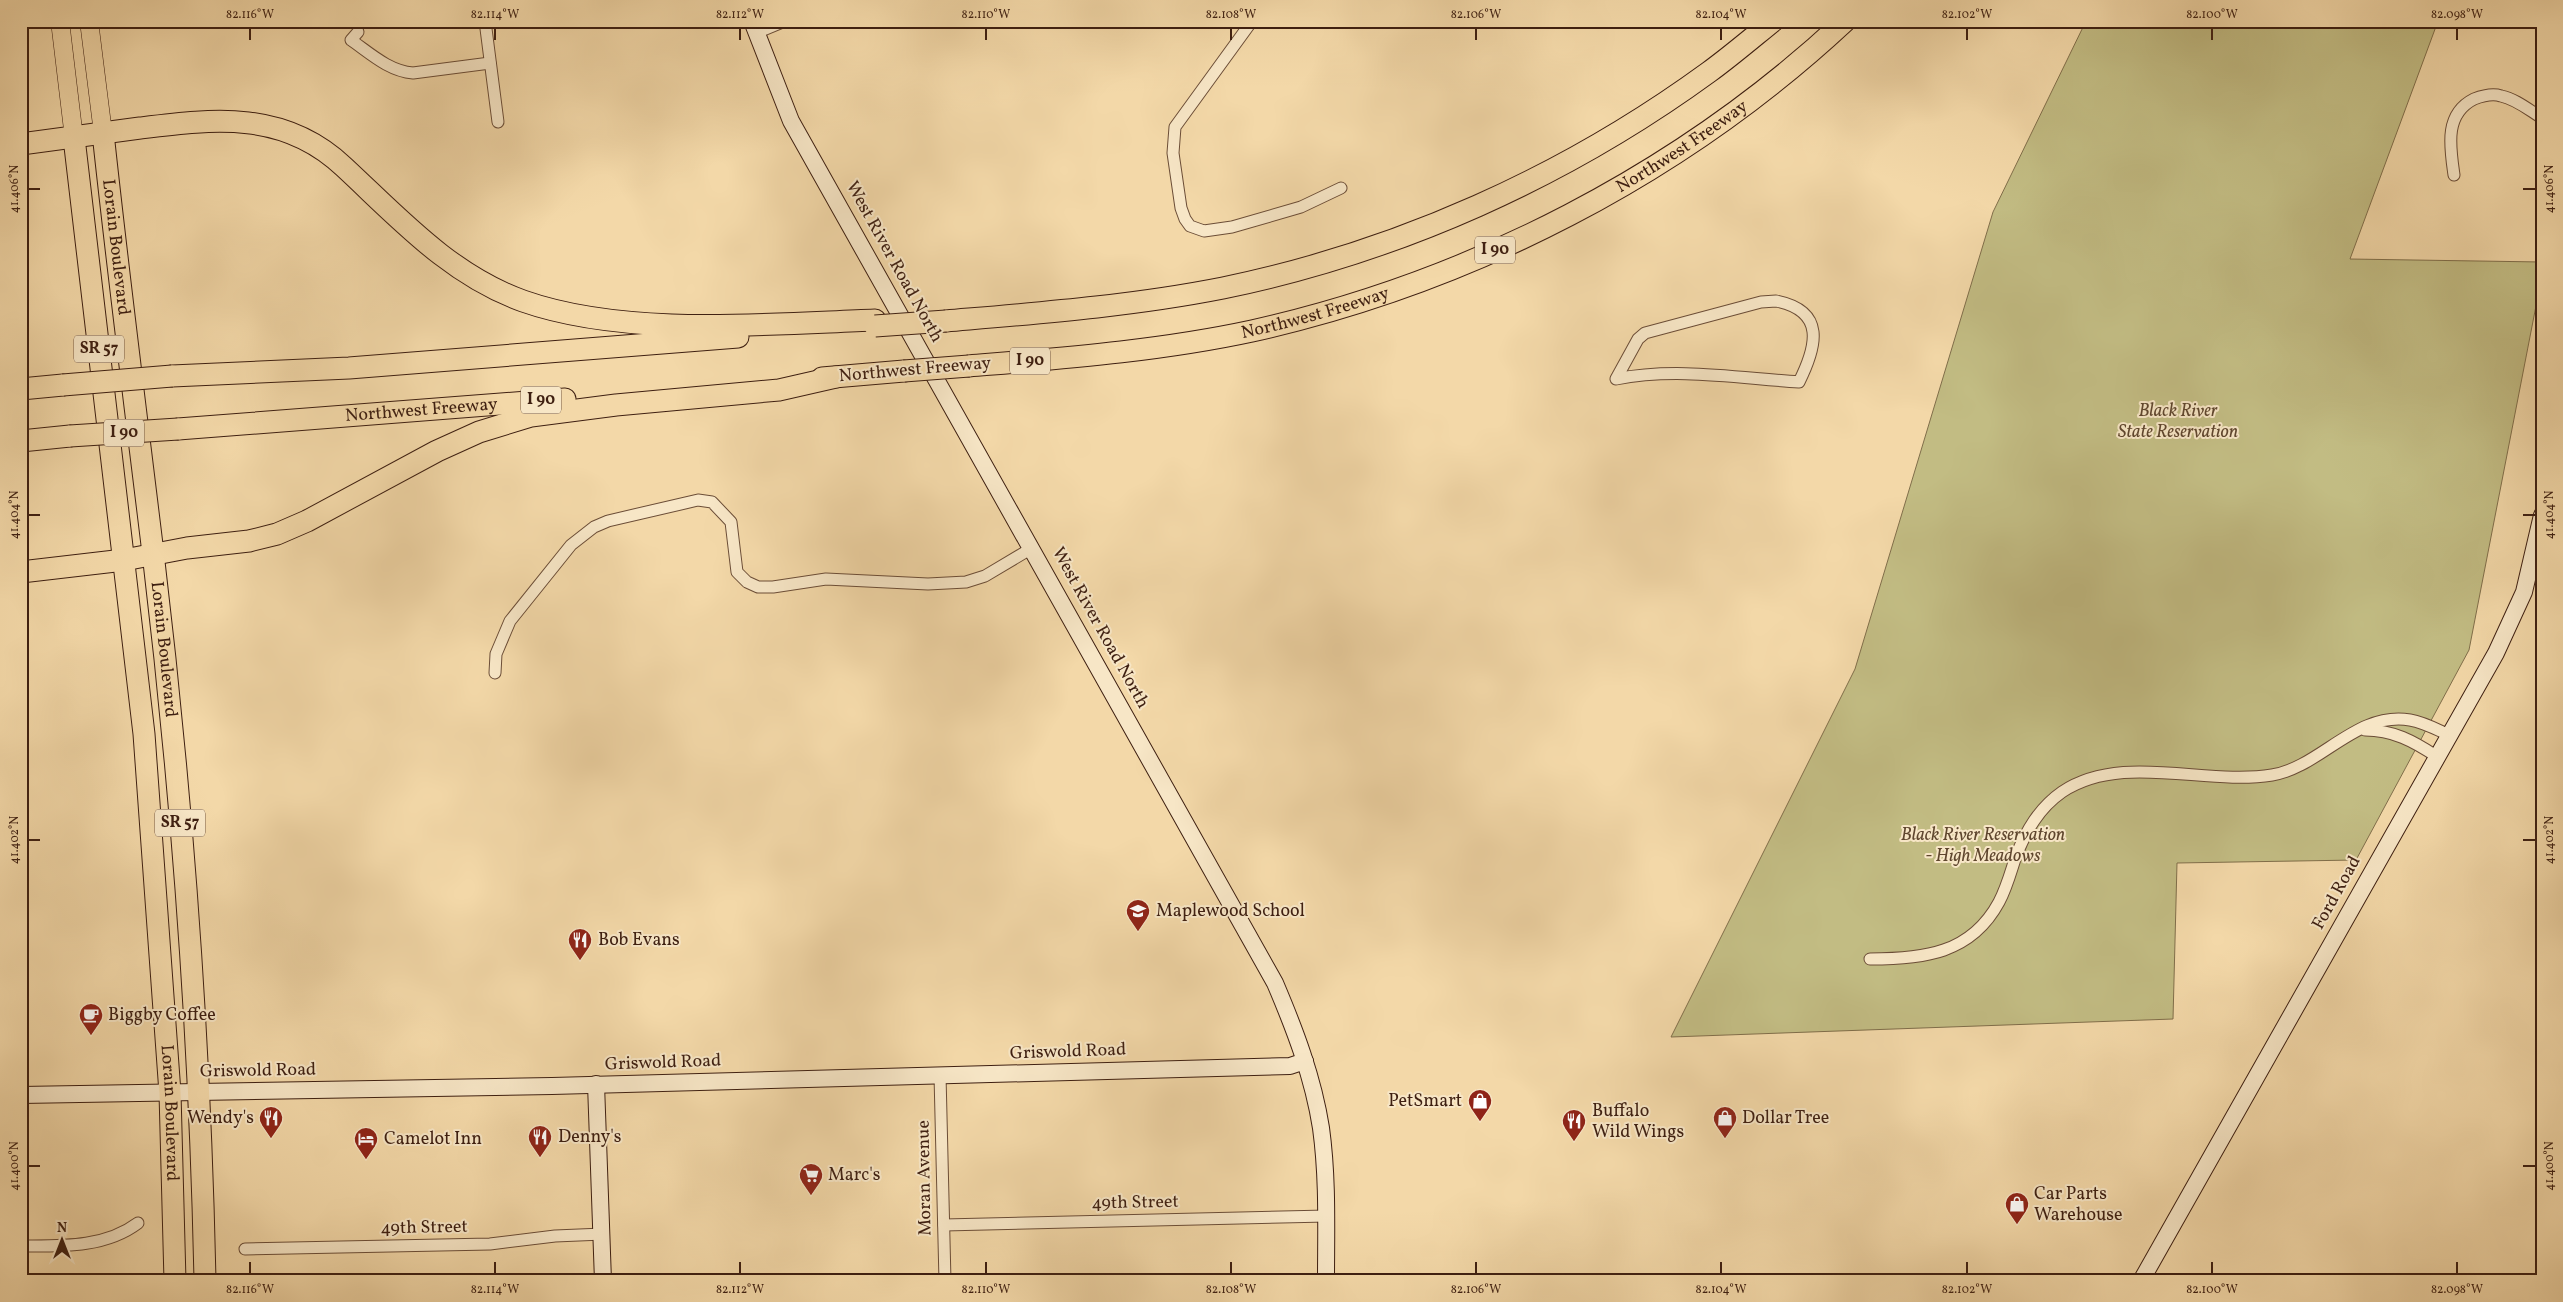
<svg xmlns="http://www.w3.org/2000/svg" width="2563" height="1302" font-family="Vollkorn,serif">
<rect width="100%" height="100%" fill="#f3d8a8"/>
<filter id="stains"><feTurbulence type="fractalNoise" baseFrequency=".004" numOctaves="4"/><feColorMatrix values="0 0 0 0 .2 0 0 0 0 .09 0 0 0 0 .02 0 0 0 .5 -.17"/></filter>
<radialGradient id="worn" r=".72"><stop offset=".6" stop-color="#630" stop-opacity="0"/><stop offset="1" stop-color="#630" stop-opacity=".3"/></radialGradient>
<polygon fill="#c2bc83" stroke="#806e4a" points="2086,21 2438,21 2350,259 2542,262 2542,275 2469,650 2356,860 2177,863 2173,1019 1671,1037 1855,669 1993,212"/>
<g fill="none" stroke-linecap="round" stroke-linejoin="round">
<g stroke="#6b4d37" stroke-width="13">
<g id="street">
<polyline points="485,21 498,122"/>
<polyline points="1252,21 1175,127 1173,153 1181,208 1185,219 1190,226 1204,231 1232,227 1301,207 1341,188"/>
<path d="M358 32 351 40C371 54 389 71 413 73L490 63"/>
<polyline points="756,33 785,21"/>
<path d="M2454 175C2450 147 2444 114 2474 99 2482 96 2492 93 2501 96 2516 99 2529 110 2542 118"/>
<path d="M1776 301C1826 311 1817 346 1799 382 1738 378 1676 367 1616 379L1638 339 1645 333 1761 302Z"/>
<polyline points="495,673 496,654 510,621 571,545 594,527 608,521 698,500 712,502 731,522 737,572 747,582 758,587 773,587 826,579 928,584 966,582 985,576 1032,548"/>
<path d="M2365 730C2393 730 2413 741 2436 756"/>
<path d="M1870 959C1923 959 1971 954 1999 902 2007 887 2011 871 2016 856 2026 831 2039 808 2062 792 2122 752 2205 786 2272 775 2321 767 2356 711 2410 720 2423 722 2436 729 2449 735"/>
<polyline points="940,1075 945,1281"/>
<polyline points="944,1225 1327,1216"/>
<path d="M21 1246C61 1246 105 1248 138 1223"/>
<polyline points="245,1249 490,1244 555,1236 603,1234"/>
</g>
</g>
<g stroke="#3e1f11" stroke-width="18">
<g id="secondary">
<path d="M752 21 791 121 1275 983C1295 1030 1313 1077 1321 1128 1328 1179 1326 1230 1326 1281"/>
<polyline points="596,1084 603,1281"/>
<polyline points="21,1095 552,1086 1290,1066 1305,1061"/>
<polyline points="2141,1281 2496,653 2524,592 2542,515"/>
</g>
</g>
<g stroke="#3e1f11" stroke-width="19">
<g id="primary">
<polyline points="60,21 74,138"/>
<polyline points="89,21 103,133"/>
</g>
</g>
<g stroke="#3e1f11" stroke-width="23">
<g id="highway">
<path id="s1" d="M103 133C118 273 136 413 153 553 182 794 200 1038 205 1281"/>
<path id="s2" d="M74 138 144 734 170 1093 175 1281"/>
<path d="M21 144C61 139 100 133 140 128 214 119 284 110 344 167 399 218 450 275 523 301 625 337 767 324 875 320"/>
<path d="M946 321C1039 313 1132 306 1223 288 1398 252 1565 177 1709 72 1731 56 1752 38 1773 21"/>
<path id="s3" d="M969 366C1064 358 1159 351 1252 331 1471 282 1681 174 1845 21"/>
<polyline points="172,376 349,368 738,337"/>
<polyline points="822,378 904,371"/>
<polyline points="21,389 63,385"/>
<path id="s4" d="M178 429 565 399"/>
<polyline points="21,441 70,436"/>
<polyline points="21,572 124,560 187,548 249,541 277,534 307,521 437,451 479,432 531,416 616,405 779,390 836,377"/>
</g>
</g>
<use href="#street" stroke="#f7e6c6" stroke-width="11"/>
<use href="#secondary" stroke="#f7e6c6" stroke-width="16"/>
<use href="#primary" stroke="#f3d8a8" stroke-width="18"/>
<use href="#highway" stroke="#f3d8a8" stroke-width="21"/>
<g stroke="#3e1f11" stroke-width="23" stroke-linecap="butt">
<g id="highway-bridge">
<polyline points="875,326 946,321"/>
<polyline points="904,371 969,366"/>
<polyline points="63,385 172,376"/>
<polyline points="70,436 178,429"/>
</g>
</g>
<use href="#highway-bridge" stroke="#f3d8a8" stroke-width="21"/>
</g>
<path fill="none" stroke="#3e1f11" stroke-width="2" d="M250 28V40M495 28V40M740 28V40M986 28V40M1231 28V40M1476 28V40M1721 28V40M1967 28V40M2212 28V40M2457 28V40M28 189H40M2523 189H2536M28 515H40M2523 515H2536M28 840H40M2523 840H2536M28 1166H40M2523 1166H2536M250 1262V1274M495 1262V1274M740 1262V1274M986 1262V1274M1231 1262V1274M1476 1262V1274M1721 1262V1274M1967 1262V1274M2212 1262V1274M2457 1262V1274"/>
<defs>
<g id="school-pin" transform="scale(1.25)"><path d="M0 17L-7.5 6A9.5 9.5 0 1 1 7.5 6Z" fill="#8f2418" stroke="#f7e6c6"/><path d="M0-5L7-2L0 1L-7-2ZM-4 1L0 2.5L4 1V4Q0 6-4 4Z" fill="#fff"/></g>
<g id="restaurant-pin" transform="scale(1.25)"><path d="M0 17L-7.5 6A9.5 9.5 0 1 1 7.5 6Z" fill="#8f2418" stroke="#f7e6c6"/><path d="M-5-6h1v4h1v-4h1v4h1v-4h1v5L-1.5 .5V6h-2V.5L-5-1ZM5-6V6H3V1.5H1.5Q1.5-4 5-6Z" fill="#fff"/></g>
<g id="cafe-pin" transform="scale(1.25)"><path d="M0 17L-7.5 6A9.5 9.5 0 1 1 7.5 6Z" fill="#8f2418" stroke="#f7e6c6"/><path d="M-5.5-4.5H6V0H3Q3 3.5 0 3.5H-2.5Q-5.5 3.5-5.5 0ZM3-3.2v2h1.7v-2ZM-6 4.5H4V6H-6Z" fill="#fff"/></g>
<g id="shop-pin" transform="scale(1.25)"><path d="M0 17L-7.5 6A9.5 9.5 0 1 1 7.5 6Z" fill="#8f2418" stroke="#f7e6c6"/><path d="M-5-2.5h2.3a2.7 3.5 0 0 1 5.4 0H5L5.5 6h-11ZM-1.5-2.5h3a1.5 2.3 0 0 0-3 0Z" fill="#fff"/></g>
<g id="hotel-pin" transform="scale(1.25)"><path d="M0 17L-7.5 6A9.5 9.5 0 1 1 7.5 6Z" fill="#8f2418" stroke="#f7e6c6"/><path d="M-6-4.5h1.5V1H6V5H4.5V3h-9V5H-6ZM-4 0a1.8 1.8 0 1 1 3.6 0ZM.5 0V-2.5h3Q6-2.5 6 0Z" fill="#fff"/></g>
<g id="supermarket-pin" transform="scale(1.25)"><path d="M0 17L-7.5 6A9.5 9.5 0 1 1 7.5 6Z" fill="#8f2418" stroke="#f7e6c6"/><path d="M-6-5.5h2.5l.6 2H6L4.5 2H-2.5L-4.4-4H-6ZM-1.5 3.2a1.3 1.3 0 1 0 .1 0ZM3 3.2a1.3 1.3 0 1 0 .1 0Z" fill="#fff"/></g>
</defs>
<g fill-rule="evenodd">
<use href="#school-pin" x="1138" y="911"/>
<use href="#restaurant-pin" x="580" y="940"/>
<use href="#cafe-pin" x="91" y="1015"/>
<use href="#shop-pin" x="1480" y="1101"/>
<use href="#restaurant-pin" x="271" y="1118"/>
<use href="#shop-pin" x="1725" y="1118"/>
<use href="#restaurant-pin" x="1574" y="1121"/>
<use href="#restaurant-pin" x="540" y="1137"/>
<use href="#hotel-pin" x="366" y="1139"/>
<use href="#supermarket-pin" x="811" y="1175"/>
<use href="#shop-pin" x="2017" y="1204"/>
</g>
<g text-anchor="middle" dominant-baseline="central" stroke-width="4" stroke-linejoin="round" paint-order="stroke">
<g fill="#f7e6c6" stroke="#765b47" stroke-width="1">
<rect x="1475" y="236.5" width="40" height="27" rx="4"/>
<rect x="74" y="335.5" width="50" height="27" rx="4"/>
<rect x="1010" y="347.5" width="40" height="27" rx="4"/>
<rect x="521" y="386.5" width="40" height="27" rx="4"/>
<rect x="104" y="419.5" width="40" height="27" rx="4"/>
<rect x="155" y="809.5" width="50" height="27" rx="4"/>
</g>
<g font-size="16" font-weight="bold" fill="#3e1f11">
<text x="1495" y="250">I 90</text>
<text x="99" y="349">SR 57</text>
<text x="1030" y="361">I 90</text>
<text x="541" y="400">I 90</text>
<text x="124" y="433">I 90</text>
<text x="180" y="823">SR 57</text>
</g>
<g font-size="18" fill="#3e1f11" stroke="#f7e6c6">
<text stroke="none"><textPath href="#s3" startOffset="756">Northwest Freeway</textPath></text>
<text stroke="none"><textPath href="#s1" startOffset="115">Lorain Boulevard</textPath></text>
<text transform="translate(894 262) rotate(61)">West River Road North</text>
<text stroke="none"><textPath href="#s3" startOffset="351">Northwest Freeway</textPath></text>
<text transform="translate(915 370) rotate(-5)">Northwest Freeway</text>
<text stroke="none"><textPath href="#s4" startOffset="244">Northwest Freeway</textPath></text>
<text transform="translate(1100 628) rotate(61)">West River Road North</text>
<text stroke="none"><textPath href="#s1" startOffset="520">Lorain Boulevard</textPath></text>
<text transform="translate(2337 893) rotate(-61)">Ford Road</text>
<text transform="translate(1068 1052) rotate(-2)">Griswold Road</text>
<text transform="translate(663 1063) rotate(-2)">Griswold Road</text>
<text transform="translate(258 1071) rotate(-1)">Griswold Road</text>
<text stroke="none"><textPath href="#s2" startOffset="980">Lorain Boulevard</textPath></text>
<text transform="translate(925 1178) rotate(-91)">Moran Avenue</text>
<text transform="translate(1135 1203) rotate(-1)">49th Street</text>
<text transform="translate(424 1228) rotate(-1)">49th Street</text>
</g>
<g font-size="18" font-style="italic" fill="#5f462e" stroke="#f7e6c6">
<text x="2178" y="411">Black River<tspan x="2178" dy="21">State Reservation</tspan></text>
<text x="1983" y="835">Black River Reservation<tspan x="1983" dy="21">- High Meadows</tspan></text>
</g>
<g font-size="18" fill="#3e1f11" stroke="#f7e6c6" text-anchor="start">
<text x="1156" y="911">Maplewood School</text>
<text x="598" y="940">Bob Evans</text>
<text x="108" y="1015">Biggby Coffee</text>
<text x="1462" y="1101" text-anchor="end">PetSmart</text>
<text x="1592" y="1111">Buffalo<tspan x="1592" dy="21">Wild Wings</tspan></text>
<text x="254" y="1118" text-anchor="end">Wendy's</text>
<text x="1742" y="1118">Dollar Tree</text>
<text x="558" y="1137">Denny's</text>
<text x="384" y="1139">Camelot Inn</text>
<text x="828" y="1175">Marc's</text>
<text x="2034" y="1194">Car Parts<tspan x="2034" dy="21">Warehouse</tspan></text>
</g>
</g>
<rect width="2563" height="1302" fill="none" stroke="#f3d8a8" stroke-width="55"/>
<g transform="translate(62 1240)" stroke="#f7e6c6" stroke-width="4" paint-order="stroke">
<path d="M0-4L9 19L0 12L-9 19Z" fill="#3e1f11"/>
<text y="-8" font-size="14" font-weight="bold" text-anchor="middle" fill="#3e1f11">N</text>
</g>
<rect x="28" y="28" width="2508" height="1246" fill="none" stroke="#3e1f11" stroke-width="2"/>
<g font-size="12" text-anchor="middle" fill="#3e1f11">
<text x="250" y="18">82.116°W</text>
<text x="495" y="18">82.114°W</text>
<text x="740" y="18">82.112°W</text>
<text x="986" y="18">82.110°W</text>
<text x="1231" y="18">82.108°W</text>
<text x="1476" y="18">82.106°W</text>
<text x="1721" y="18">82.104°W</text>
<text x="1967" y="18">82.102°W</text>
<text x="2212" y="18">82.100°W</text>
<text x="2457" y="18">82.098°W</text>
<text transform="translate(14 189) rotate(-90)" y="4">41.406°N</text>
<text transform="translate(2549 189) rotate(-90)" y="4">41.406°N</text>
<text transform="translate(14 515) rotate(-90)" y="4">41.404°N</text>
<text transform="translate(2549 515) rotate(-90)" y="4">41.404°N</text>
<text transform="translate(14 840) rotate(-90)" y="4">41.402°N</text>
<text transform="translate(2549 840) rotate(-90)" y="4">41.402°N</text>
<text transform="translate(14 1166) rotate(-90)" y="4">41.400°N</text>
<text transform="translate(2549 1166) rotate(-90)" y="4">41.400°N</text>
<text x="250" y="1293">82.116°W</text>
<text x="495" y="1293">82.114°W</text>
<text x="740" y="1293">82.112°W</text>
<text x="986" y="1293">82.110°W</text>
<text x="1231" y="1293">82.108°W</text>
<text x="1476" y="1293">82.106°W</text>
<text x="1721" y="1293">82.104°W</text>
<text x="1967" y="1293">82.102°W</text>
<text x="2212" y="1293">82.100°W</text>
<text x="2457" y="1293">82.098°W</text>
</g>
<rect width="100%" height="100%" filter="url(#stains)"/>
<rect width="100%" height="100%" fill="url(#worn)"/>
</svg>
